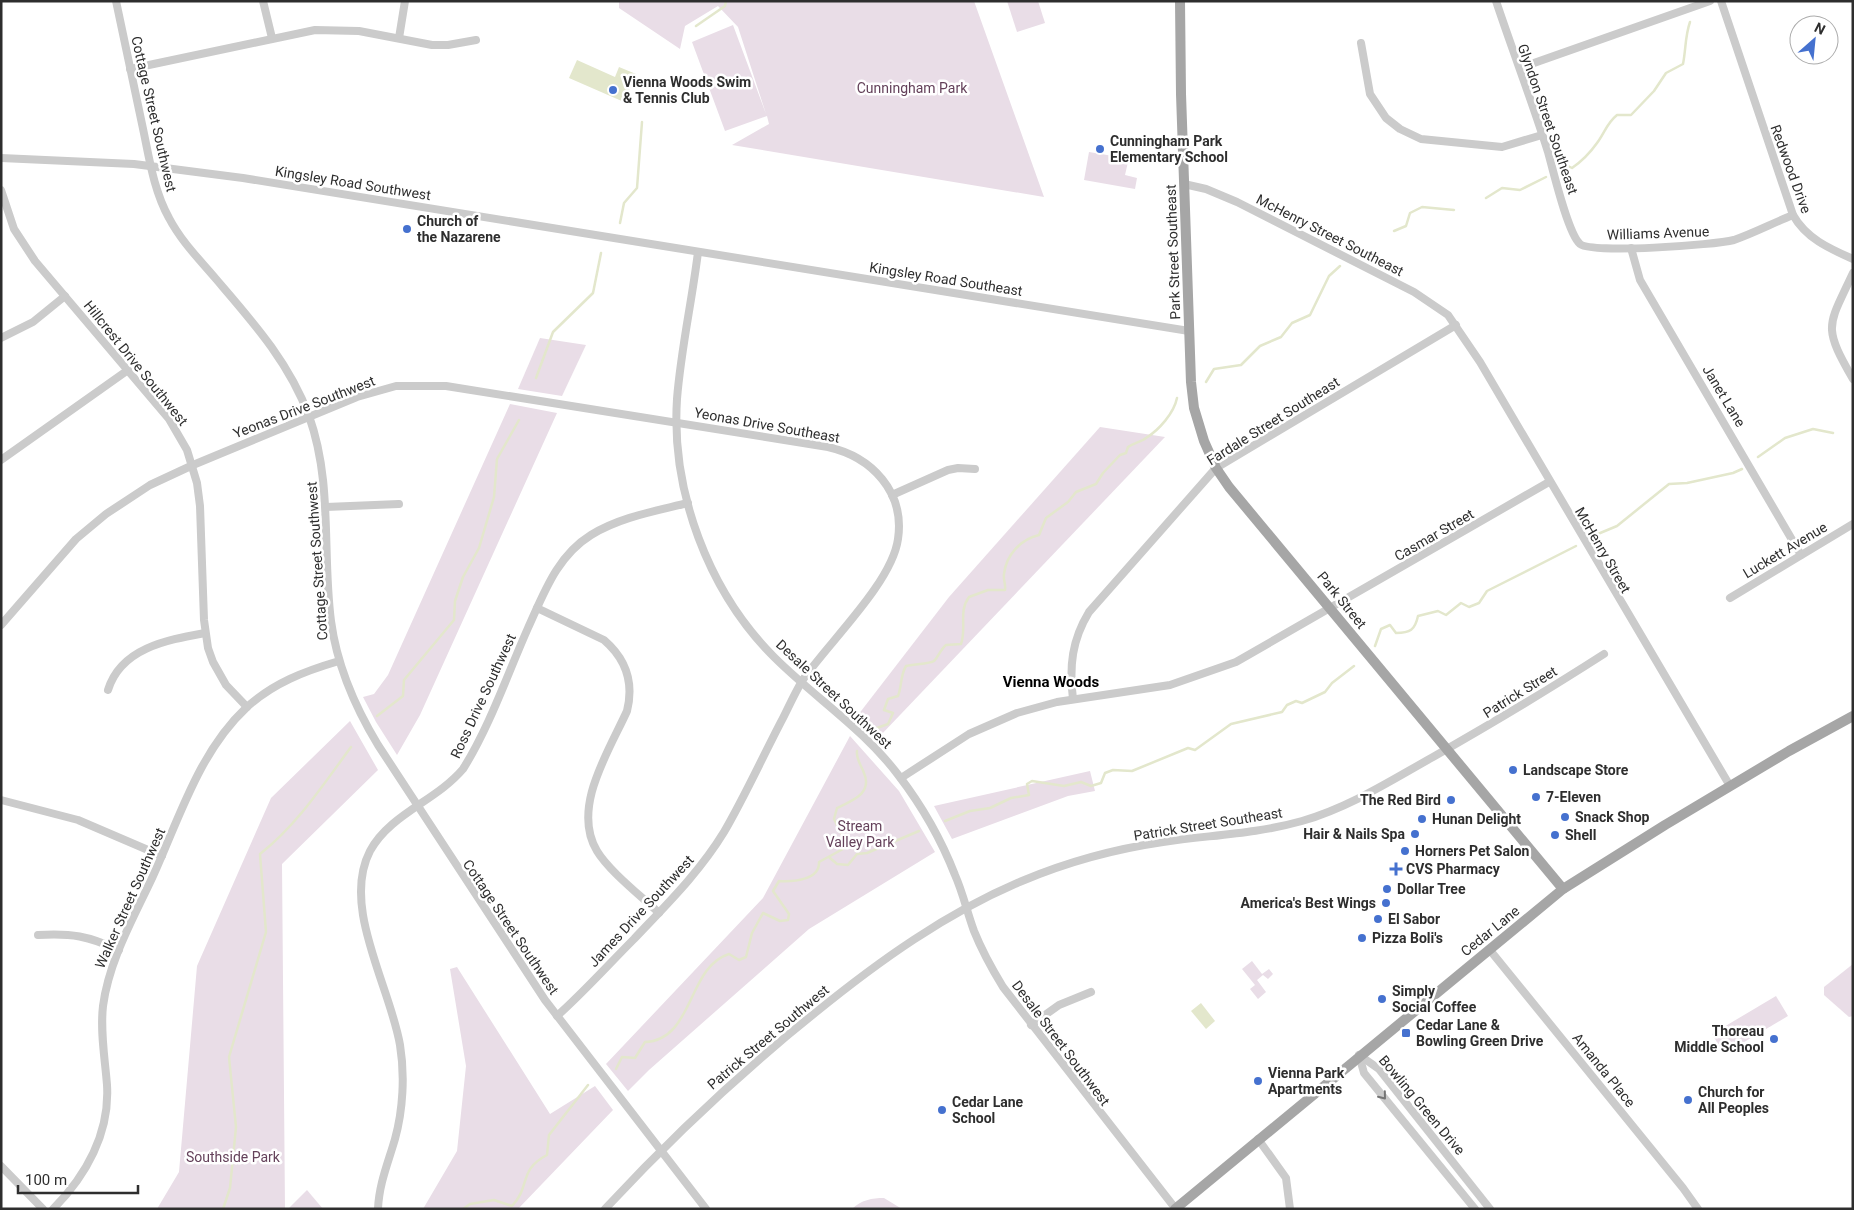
<svg xmlns="http://www.w3.org/2000/svg" width="1854" height="1210" font-family="Roboto,sans-serif">
<rect width="100%" height="100%" fill="#fff"/>
<g fill="#e9dde7">
<polygon points="619,1 974,1 1044,197 732,145 769,124 767,116 725,131 692,42 733,25 766,114 738,27 718,6 685,26 680,49 619,8"/>
<polygon points="1007,1 1038,1 1045,23 1017,32"/>
<polygon points="1089,152 1113,156 1113,159 1128,162 1125,175 1137,178 1135,189 1084,180"/>
<polygon points="540,338 586,345 562,396 518,389"/>
<polygon points="510,404 557,413 420,715 397,755 376,722 363,697 374,694 388,675"/>
<polygon points="1100,427 1165,437 880,736 858,715 949,597"/>
<polygon points="350,721 378,770 282,864 285,1209 157,1209 179,1172 197,966 271,798"/>
<polygon points="850,736 899,791 935,852 809,929 649,1070 628,1091 606,1064 763,898"/>
<polygon points="1090,771 1095,791 1068,796 952,839 934,806"/>
<polygon points="1252,961 1262,974 1269,969 1273,974 1268,979 1263,975 1257,980 1266,992 1258,999 1250,989 1255,985 1242,969"/>
<polygon points="1853,964 1853,1016 1849,1017 1824,995 1824,987"/>
<polygon points="457,967 550,1114 595,1086 613,1110 518,1209 423,1209 457,1151 466,1066 450,969"/>
<polygon points="1776,996 1788,1016 1724,1054 1712,1034"/>
<polygon points="307,1190 323,1209 288,1209"/>
<path d="M884 1198 902 1209H852C861 1200 872 1198 884 1198Z"/>
</g>
<g fill="#e3e7cc">
<polygon points="577,60 615,77 619,67 636,74 624,102 569,78"/>
<polygon points="1201,1003 1215,1021 1206,1029 1191,1011"/>
</g>
<g fill="none" stroke-linecap="round" stroke-linejoin="round">
<g stroke="#e3e7cc" stroke-width="2.5">
<polyline points="696,26 725,6 726,1"/>
<path d="M1560 162 1572 168C1582 161 1590 153 1597 143 1605 132 1607 123 1617 115H1631L1654 91 1666 73 1683 64C1686 49 1685 36 1690 22"/>
<polyline points="1486,198 1502,188 1520,190 1546,177"/>
<polyline points="620,223 624,203 637,188 642,122"/>
<polyline points="1394,231 1406,226 1410,213 1422,207 1454,210"/>
<polyline points="536,378 553,332 593,293 601,253"/>
<polyline points="1206,382 1214,369 1241,365 1260,346 1281,337 1292,323 1310,315 1329,276 1340,266"/>
<polyline points="1758,457 1785,438 1813,429 1833,433"/>
<polyline points="1593,536 1617,526 1669,484 1687,483 1733,473 1742,469"/>
<path d="M1375 646 1381 629 1390 625 1396 633C1410 633 1415 630 1418 616L1438 611 1446 615 1461 603 1469 607 1479 603 1487 591 1576 546"/>
<polyline points="377,716 403,696 404,680 454,620 455,601 463,577 479,548 494,497 497,459 519,420"/>
<path d="M877 728 888 724 893 713 884 710 888 699 898 696C902 686 900 676 906 666 913 664 930 664 934 661 938 657 941 649 946 645L961 644C967 627 958 612 969 597L988 590H1005C1006 584 1003 580 1004 574 1006 555 1021 539 1039 535L1046 518 1068 502 1076 492 1096 484 1103 473 1120 455 1126 453 1128 447C1134 443 1141 442 1146 438 1159 430 1174 413 1177 398"/>
<polyline points="945,821 970,811 990,808 1011,798 1029,795 1027,784 1032,781 1064,786 1081,782 1091,786 1101,783 1105,773 1113,770 1132,771 1188,748 1195,750 1231,724 1282,712 1287,705 1296,701 1302,703 1325,692 1332,683 1354,666"/>
<polyline points="830,858 837,864 848,865 857,854 867,853 919,831"/>
<path d="M616 1069 622 1057 635 1058 645 1042C694 1040 687 967 729 954L739 960 746 957 752 933 763 913 780 921 788 920 789 914 773 891 779 881C793 882 820 880 819 862L843 849 844 839 834 819 837 808C851 801 873 794 864 773 861 765 856 759 857 751"/>
<path d="M223 1209 230 1188 236 1127 229 1057 266 932 260 854C297 825 323 785 351 747"/>
<path d="M463 1209 470 1204 494 1200 512 1206C531 1186 518 1170 547 1155L549 1135 588 1085"/>
</g>
<g stroke="#cbcbcb" stroke-width="8">
<path d="M116 1C125 42 133 83 142 124 149 156 153 189 169 218 181 241 199 259 216 279 252 321 289 362 309 416 333 483 322 552 331 621 337 666 355 707 378 745L545 1000 706 1209"/>
<polyline points="263,1 272,38"/>
<path d="M1496 1C1513 52 1532 101 1548 152 1553 170 1568 234 1580 244 1592 254 1714 245 1734 240 1754 233 1773 223 1793 215"/>
<path d="M1721 1 1793 215C1806 238 1828 248 1853 259"/>
<polyline points="399,38 405,1"/>
<polyline points="1361,43 1370,94 1386,118 1400,129 1421,139 1502,147 1542,135"/>
<polyline points="1520,68 1710,1"/>
<polyline points="130,69 315,30 359,31 432,45 448,45 476,40"/>
<polyline points="1,158 134,164 243,178 1189,331"/>
<polyline points="1184,184 1206,189 1237,202 1414,292 1448,315 1480,362 1730,786"/>
<polyline points="1,190 14,229 35,261 169,419 187,450 197,483 200,506 204,620 208,648 213,662 226,685 247,707"/>
<polyline points="1631,248 1640,280 1801,555"/>
<path d="M698 252C692 301 681 349 677 399 671 491 708 591 774 657 815 698 864 729 899 776 922 806 941 839 955 875 963 893 967 912 974 931 982 951 992 969 1003 987L1175 1208"/>
<path d="M1853 273C1828 327 1822 325 1853 379"/>
<polyline points="1,338 33,322 65,296"/>
<polyline points="1,460 128,370"/>
<polyline points="892,495 948,470 958,468 975,469"/>
<polyline points="326,507 399,504"/>
<polyline points="1730,598 1853,524"/>
<path d="M537 608 604 640C626 659 634 683 627 711 609 751 571 808 597 851 609 871 641 896 659 913"/>
<path d="M1 625 76 539 106 514 150 485 193 465 357 397 396 386H446L828 447C872 457 905 492 898 539 892 583 828 643 802 681 795 693 789 706 783 718 763 756 745 796 724 832 699 873 666 905 634 939 608 965 584 992 557 1016"/>
<path d="M108 690C121 648 167 640 205 633"/>
<path d="M1073 699C1069 666 1072 640 1089 612L1216 468 1456 325"/>
<polyline points="901,778 969,734 1017,713 1057,702 1170,685 1236,662 1549,482"/>
<polyline points="1,800 78,820 162,856"/>
<path d="M38 935C72 933 88 936 119 950"/>
<polyline points="1489,949 1683,1188 1698,1209"/>
<polyline points="1031,1025 1059,1005 1091,992"/>
<polyline points="1359,1055 1379,1069 1490,1209"/>
<polyline points="1359,1055 1364,1073 1475,1209"/>
<polyline points="1258,1139 1286,1178 1290,1209"/>
<polyline points="1,1166 43,1209"/>
<path d="M53 1209C86 1176 110 1133 107 1085 105 1059 100 1032 103 1006 109 960 134 917 153 876 179 819 199 752 246 708 273 683 305 671 339 661"/>
<path d="M378 1209C379 1184 388 1163 395 1139 403 1110 405 1075 400 1045 390 986 341 907 370 851 390 814 436 801 463 769 489 728 508 673 528 628 544 593 557 556 591 535 620 517 656 511 688 503"/>
<path d="M605 1209C671 1138 740 1073 815 1013 879 961 946 913 1022 881 1067 862 1115 849 1163 842 1210 835 1256 834 1302 821 1350 807 1390 781 1433 757 1491 724 1548 690 1604 654"/>
</g>
<g stroke="#a6a6a6" stroke-width="10">
<polyline points="1180,1 1181,94 1191,382 1194,408 1204,441 1216,468 1229,487 1563,889"/>
<polyline points="1175,1209 1563,889 1665,825 1789,751 1853,716"/>
</g>
</g>
<defs><path id="oneway-chevron" d="M-2-3.5L2.5 0L-2 3.5" fill="none" stroke-width="1.6" stroke-linecap="round" stroke-linejoin="round" transform="scale(1.25)"/></defs>
<use stroke="#757575" href="#oneway-chevron" transform="translate(1383 1096) rotate(51)"/>
<g fill="#4571cf" stroke="#fff" stroke-width="2">
<circle cx="613" cy="90" r="5"/>
<circle cx="1100" cy="149" r="5"/>
<circle cx="407" cy="229" r="5"/>
<circle cx="1513" cy="770" r="5"/>
<circle cx="1536" cy="797" r="5"/>
<circle cx="1451" cy="800" r="5"/>
<circle cx="1565" cy="817" r="5"/>
<circle cx="1422" cy="819" r="5"/>
<circle cx="1415" cy="834" r="5"/>
<circle cx="1555" cy="835" r="5"/>
<circle cx="1405" cy="851" r="5"/>
<path d="M1393.5 861.5h5v5h5v5h-5v5h-5v-5h-5v-5h5z"/>
<circle cx="1387" cy="889" r="5"/>
<circle cx="1386" cy="903" r="5"/>
<circle cx="1378" cy="919" r="5"/>
<circle cx="1362" cy="938" r="5"/>
<circle cx="1382" cy="999" r="5"/>
<rect x="1401" y="1028" width="10" height="10" rx="2.5"/>
<circle cx="1774" cy="1039" r="5"/>
<circle cx="1258" cy="1081" r="5"/>
<circle cx="1688" cy="1100" r="5"/>
<circle cx="942" cy="1110" r="5"/>
</g>
<g text-anchor="middle" dominant-baseline="central" stroke-width="5" stroke-linejoin="round" paint-order="stroke">
<g font-size="14" font-weight="bold" fill="#2e2e2e" stroke="#fff" text-anchor="start">
<text x="623" y="82">Vienna Woods Swim<tspan x="623" dy="16">&amp; Tennis Club</tspan></text>
<text x="1110" y="141">Cunningham Park<tspan x="1110" dy="16">Elementary School</tspan></text>
<text x="417" y="221">Church of<tspan x="417" dy="16">the Nazarene</tspan></text>
<text x="1523" y="770">Landscape Store</text>
<text x="1546" y="797">7-Eleven</text>
<text x="1441" y="800" text-anchor="end">The Red Bird</text>
<text x="1575" y="817">Snack Shop</text>
<text x="1432" y="819">Hunan Delight</text>
<text x="1405" y="834" text-anchor="end">Hair &amp; Nails Spa</text>
<text x="1565" y="835">Shell</text>
<text x="1415" y="851">Horners Pet Salon</text>
<text x="1406" y="869">CVS Pharmacy</text>
<text x="1397" y="889">Dollar Tree</text>
<text x="1376" y="903" text-anchor="end">America's Best Wings</text>
<text x="1388" y="919">El Sabor</text>
<text x="1372" y="938">Pizza Boli's</text>
<text x="1392" y="991">Simply<tspan x="1392" dy="16">Social Coffee</tspan></text>
<text x="1416" y="1025">Cedar Lane &amp;<tspan x="1416" dy="16">Bowling Green Drive</tspan></text>
<text x="1764" y="1031" text-anchor="end">Thoreau<tspan x="1764" dy="16">Middle School</tspan></text>
<text x="1268" y="1073">Vienna Park<tspan x="1268" dy="16">Apartments</tspan></text>
<text x="1698" y="1092">Church for<tspan x="1698" dy="16">All Peoples</tspan></text>
<text x="952" y="1102">Cedar Lane<tspan x="952" dy="16">School</tspan></text>
</g>
<g font-size="14" fill="#64415a" stroke="#fff">
<text x="912" y="88">Cunningham Park</text>
<text x="860" y="826">Stream<tspan x="860" dy="16">Valley Park</tspan></text>
<text x="233" y="1157">Southside Park</text>
</g>
<g font-size="14" fill="#2e2e2e" stroke="#fff">
<text transform="translate(154 114) rotate(77)">Cottage Street Southwest</text>
<text transform="translate(1548 119) rotate(71)">Glyndon Street Southeast</text>
<text transform="translate(1791 169) rotate(70)">Redwood Drive</text>
<text transform="translate(353 183) rotate(9)">Kingsley Road Southwest</text>
<text transform="translate(1658 233) rotate(-2)">Williams Avenue</text>
<text transform="translate(1330 235) rotate(27)">McHenry Street Southeast</text>
<text transform="translate(1173 252) rotate(-92)">Park Street Southeast</text>
<text transform="translate(946 279) rotate(9)">Kingsley Road Southeast</text>
<text transform="translate(136 363) rotate(51)">Hillcrest Drive Southwest</text>
<text transform="translate(1724 396) rotate(59)">Janet Lane</text>
<text transform="translate(304 407) rotate(-21)">Yeonas Drive Southwest</text>
<text transform="translate(1273 421) rotate(-32)">Fardale Street Southeast</text>
<text transform="translate(767 425) rotate(10)">Yeonas Drive Southeast</text>
<text transform="translate(1434 535) rotate(-30)">Casmar Street</text>
<text transform="translate(1603 550) rotate(60)">McHenry Street</text>
<text transform="translate(1785 550) rotate(-31)">Luckett Avenue</text>
<text transform="translate(317 561) rotate(-94)">Cottage Street Southwest</text>
<text transform="translate(1342 600) rotate(51)">Park Street</text>
<text transform="translate(1520 692) rotate(-32)">Patrick Street</text>
<text transform="translate(834 694) rotate(43)">Desale Street Southwest</text>
<text transform="translate(483 696) rotate(-65)">Ross Drive Southwest</text>
<text transform="translate(1208 824) rotate(-9)">Patrick Street Southeast</text>
<text transform="translate(130 898) rotate(-66)">Walker Street Southwest</text>
<text transform="translate(641 911) rotate(-47)">James Drive Southwest</text>
<text transform="translate(511 927) rotate(56)">Cottage Street Southwest</text>
<text transform="translate(1490 931) rotate(-39)">Cedar Lane</text>
<text transform="translate(768 1037) rotate(-40)">Patrick Street Southwest</text>
<text transform="translate(1061 1043) rotate(53)">Desale Street Southwest</text>
<text transform="translate(1604 1070) rotate(51)">Amanda Place</text>
<text transform="translate(1422 1105) rotate(50)">Bowling Green Drive</text>
</g>
<g font-size="15" font-weight="bold" fill="#000" stroke="#fff">
<text x="1051" y="682">Vienna Woods</text>
</g>
</g>
<rect width="1854" height="1210" fill="none" stroke="#2e2e2e" stroke-width="5"/>
<g transform="translate(1814 40) rotate(27)"><circle r="24" fill="#ffffff" stroke="#ababab"/>
<path d="M0-4L9 19L0 12L-9 19Z" fill="#4571cf"/>
<text y="-8" font-size="14" font-weight="bold" text-anchor="middle" fill="#2e2e2e">N</text>
</g>
<path d="M18 1185v8h120v-8" fill="none" stroke="#2e2e2e" stroke-width="2.5"/>
<text x="25" y="1185" font-size="15" fill="#2e2e2e" stroke="#ffffff" stroke-width="4" paint-order="stroke">100 m</text>
</svg>
